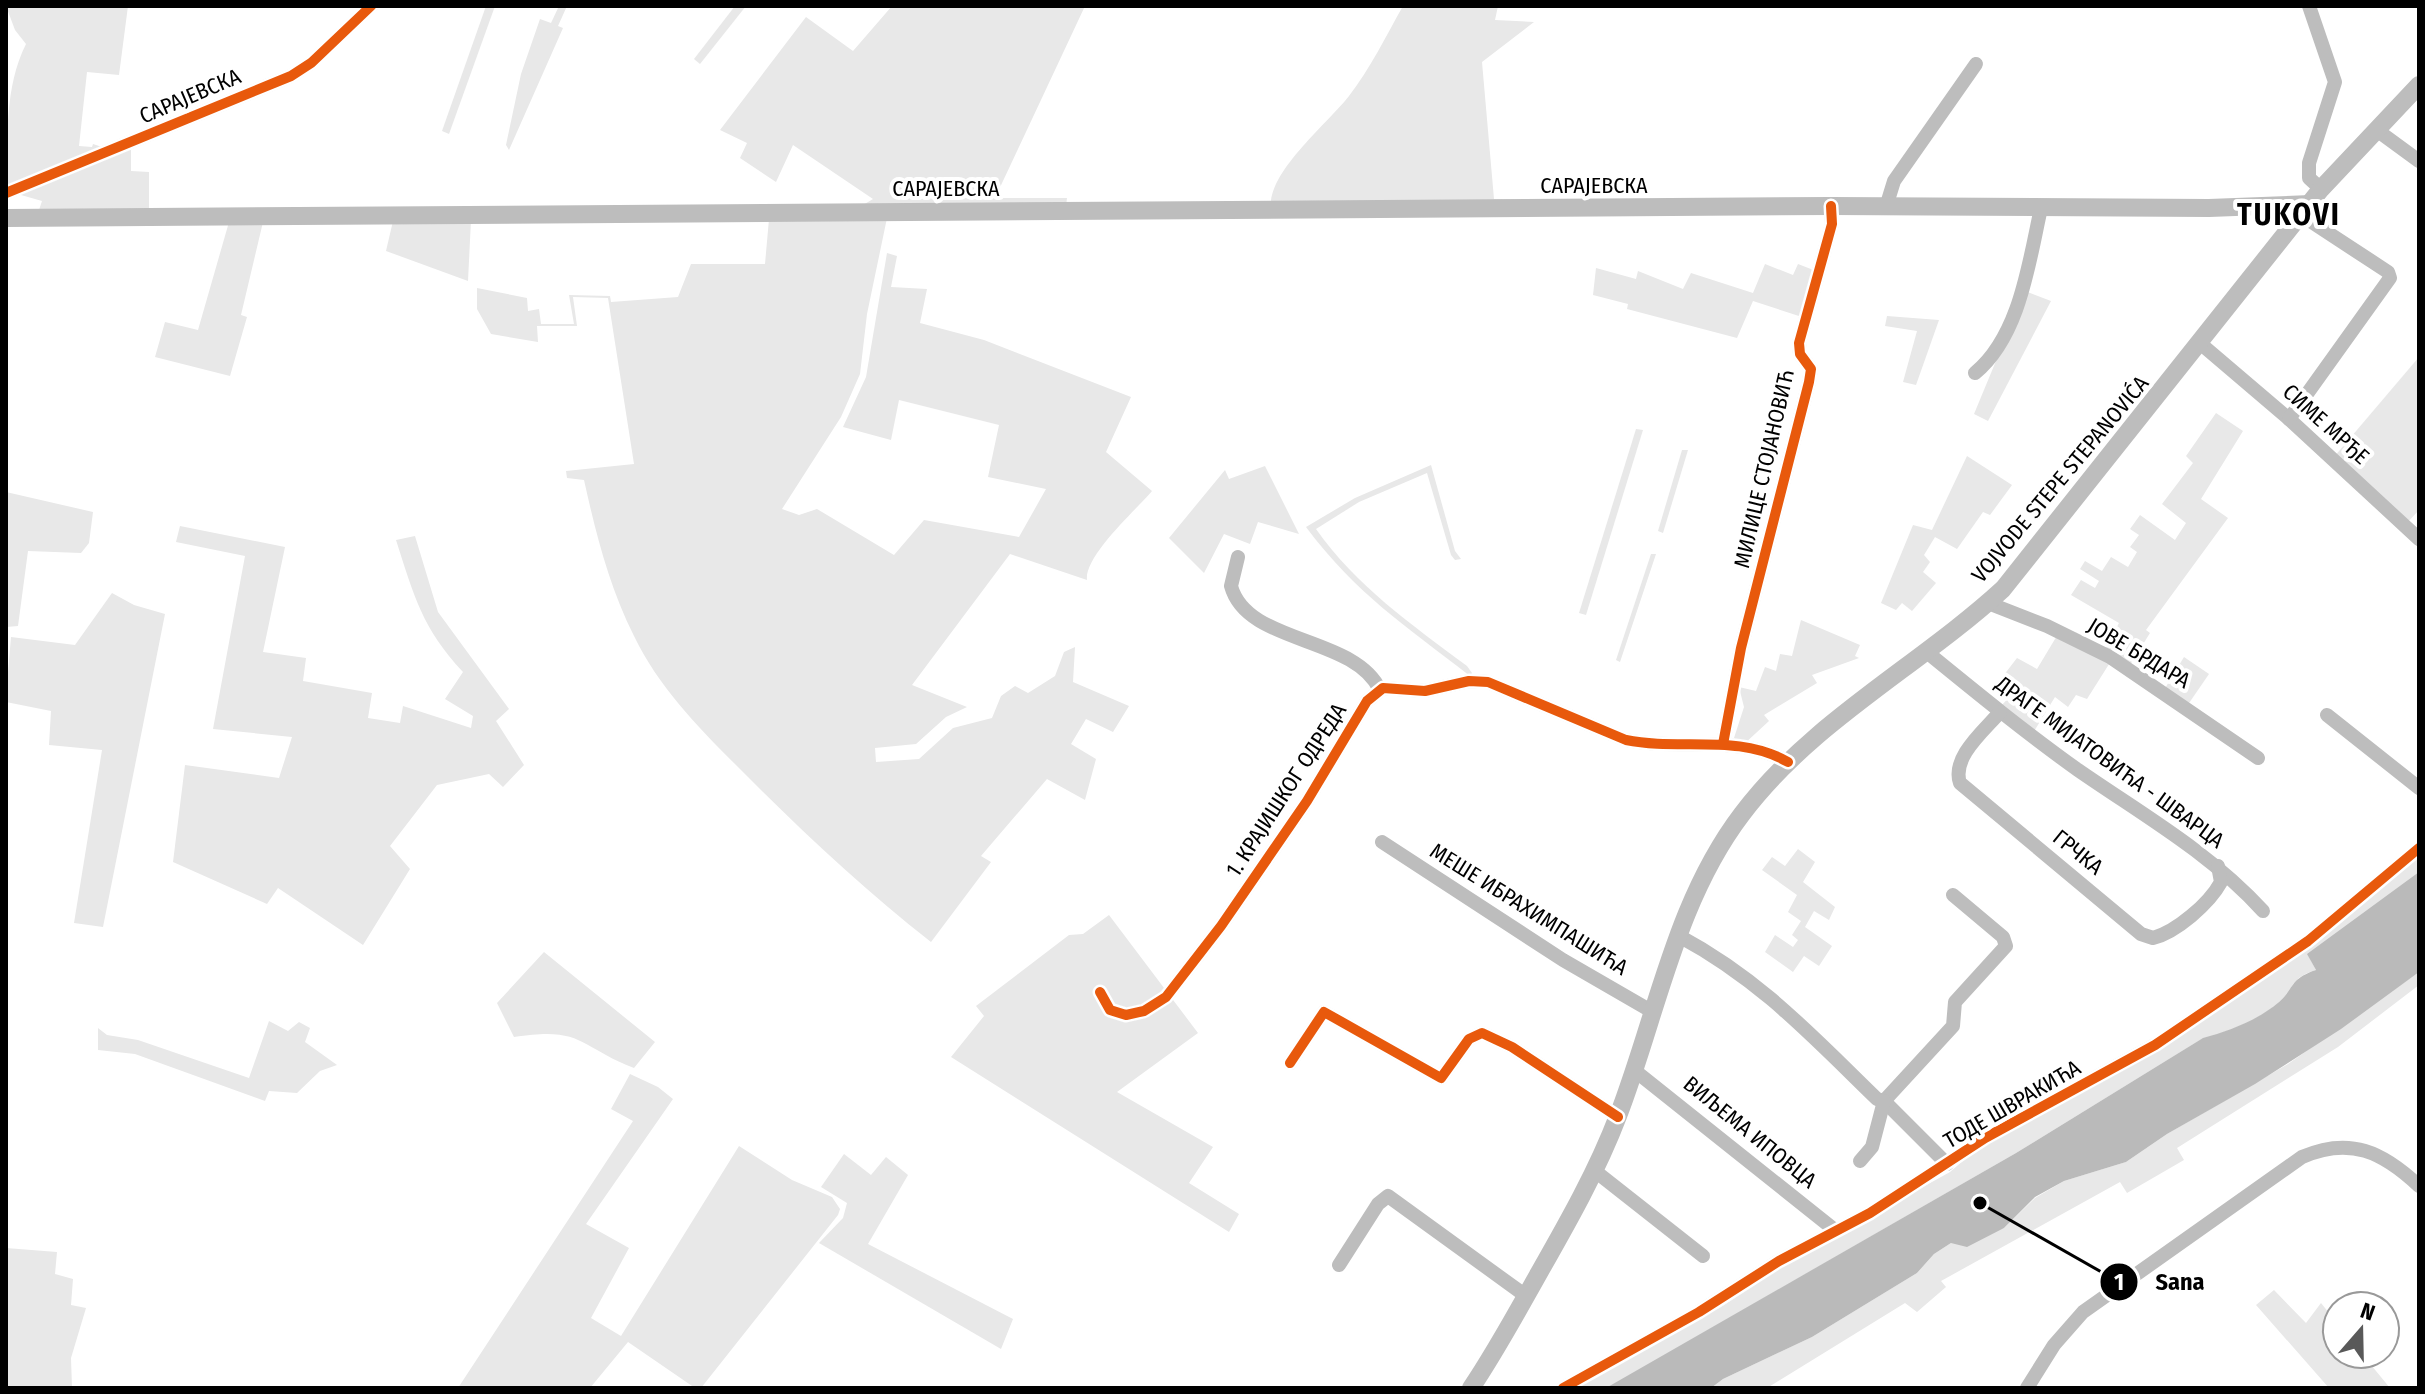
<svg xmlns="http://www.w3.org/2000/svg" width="2425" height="1394" font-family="'Fira Sans Condensed',sans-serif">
<rect width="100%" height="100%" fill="#fff"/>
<g fill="#e8e8e8">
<path d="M6 6H128L119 75 87 72 79 146 92 147 93 144 108 149 6 186C8 138 4 88 26 44L15 30Z"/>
<polygon points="486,6 495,6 449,134 442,131"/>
<polygon points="559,6 567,6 558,26 563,28 509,150 506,145 521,74 540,19 551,23"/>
<polygon points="735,6 746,6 700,64 694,59"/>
<polygon points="892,6 1085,6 995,198 1067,198 1066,206 858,208 873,199 793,145 776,182 740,158 747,143 720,130 806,17 853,51"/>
<path d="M1403 6H1498L1495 20 1534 22 1482 62 1494 199H1581L1271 206C1269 171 1328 123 1349 96 1370 69 1386 36 1403 6Z"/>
<polygon points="131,146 131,171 149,172 149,212 38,213 42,201 21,195 23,189"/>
<path d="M887 218 867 314 860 374 841 417 782 509 799 515 817 509 894 555 924 520 1019 537 1046 489 988 477 999 425 899 400 891 440 843 427 866 377 887 253 897 256 891 287 927 289 920 323 984 340 1131 397 1106 452 1152 491C1136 510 1084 556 1087 580L1010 554 912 685 967 707 946 717 916 744 875 748 876 762 919 759 953 728 992 718 1001 696 1015 686 1028 693 1055 676 1064 652 1075 647 1073 682 1129 706 1113 732 1086 719 1071 744 1096 759 1085 800 1047 779 981 856 991 862 931 942C866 891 807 836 749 778 706 735 661 692 634 636 609 586 596 534 584 480L567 478 566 471 634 464 608 298 573 297 577 326H537L538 342 491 334 477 309V288L527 298 528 311 539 309 541 324H574L569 295 610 296 611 302 678 297 691 264H765L769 219Z"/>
<polygon points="471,220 468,281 386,251 393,221"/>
<polygon points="229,222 263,222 241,315 247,317 230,376 155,357 165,322 198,330"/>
<polygon points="1765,264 1793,275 1798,264 1816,271 1802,317 1753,301 1737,338 1627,309 1628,304 1593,295 1596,268 1636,279 1638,271 1683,289 1691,273 1753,293"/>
<polygon points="2025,291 2051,301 1988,421 1974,414"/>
<polygon points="1887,316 1939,320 1916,385 1903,382 1917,331 1885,326"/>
<polygon points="2419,357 2419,510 2405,525 2334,457"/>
<polygon points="2216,413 2243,431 2201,499 2228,518 2146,630 2150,633 2127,670 2111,661 2087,699 2076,695 2068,707 2055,697 2033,733 2000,707 2015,691 2000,680 2017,658 2037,669 2058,634 2104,652 2119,623 2071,595 2081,580 2095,588 2099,581 2080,569 2085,561 2102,571 2111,557 2128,567 2137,552 2130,547 2139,535 2130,529 2140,515 2175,540 2186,523 2162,504 2193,463 2186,456"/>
<polygon points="1636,429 1643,430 1586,615 1579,613"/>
<polygon points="1682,450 1688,450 1663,533 1658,531"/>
<polygon points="1967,456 2012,485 1990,515 1983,512 1957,549 1935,537 1924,555 1930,562 1923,572 1936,583 1912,611 1902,603 1896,610 1881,603 1913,525 1932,530"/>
<path d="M1431 465 1455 551 1461 559 1455 560 1451 555 1427 473 1359 502 1316 529C1356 586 1411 624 1467 666L1472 673 1470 676C1406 626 1356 594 1306 527L1355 498Z"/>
<polygon points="1265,466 1299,534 1258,522 1250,544 1224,534 1204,573 1169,538 1225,470 1229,479"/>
<polygon points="6,492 93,512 89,543 81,553 28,551 18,626 6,627"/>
<path d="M180 526 285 547 263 652 306 658 303 681 372 693 368 718 400 723 403 706 471 728 473 716 445 699 463 672C422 628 414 596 396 540L415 536 438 612 509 709 496 721 524 765 503 787 489 774 437 785 390 846 410 869 363 945 278 888 267 904 173 862 185 765 279 778 292 737 213 729 245 556 176 542Z"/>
<polygon points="1651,554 1656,554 1620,662 1616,660"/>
<polygon points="112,593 134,605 165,614 103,927 74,923 102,750 49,745 51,711 6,702 6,696 11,637 75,645"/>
<polygon points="1801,620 1860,645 1855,656 1859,658 1812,675 1817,683 1764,715 1769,721 1743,745 1734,738 1744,707 1739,687 1756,691 1765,667 1776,671 1780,654 1792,656"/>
<polygon points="2184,657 2209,674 2187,706 2164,690"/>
<polygon points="1798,849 1815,862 1803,882 1835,907 1829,920 1814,911 1805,927 1832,946 1819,966 1804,956 1793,972 1765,952 1775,935 1793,947 1798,940 1792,935 1801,921 1788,912 1797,895 1762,870 1772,857 1785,866"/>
<path d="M2419 852V880L2344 938 2308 955 2316 970C2290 978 2296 986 2280 1001 2259 1021 2226 1032 2200 1040L2016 1153 1611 1386 1563 1388 1646 1349 1721 1307 1802 1254 1950 1172C2015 1114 2104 1087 2176 1038 2260 982 2339 914 2419 852Z"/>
<polygon points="1109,915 1198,1033 1117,1092 1213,1147 1189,1183 1239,1214 1229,1232 951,1057 984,1016 976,1006 1069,935 1083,934"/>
<path d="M544 952 655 1042 634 1068C578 1046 583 1026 514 1037L497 1003Z"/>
<polygon points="2419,972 2419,985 2338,1047 2177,1148 2184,1160 2127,1193 2120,1182 1941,1281 1946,1287 1917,1312 1905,1303 1767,1388 1711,1388 1723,1379 1812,1337 1917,1273 1934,1254 1951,1243 2004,1228 2035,1198 2064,1181 2126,1162 2167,1134 2288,1064"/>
<polygon points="269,1021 288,1031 299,1022 310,1028 305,1042 337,1065 320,1071 297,1093 269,1091 265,1101 135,1054 98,1050 98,1028 107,1035 138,1040 249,1078"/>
<polygon points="630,1074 658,1087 673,1099 586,1224 629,1248 591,1318 621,1336 739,1146 792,1180 832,1197 840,1209 838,1215 701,1388 695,1388 628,1342 590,1388 458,1388 633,1121 611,1109"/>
<polygon points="844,1154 871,1175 886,1157 908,1175 868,1244 1013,1319 1001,1349 819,1243 843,1218 847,1203 821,1187"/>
<polygon points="6,1248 57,1252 55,1274 73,1279 71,1305 86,1308 71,1358 72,1388 6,1388"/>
<polygon points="2274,1290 2306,1323 2321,1303 2337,1323 2337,1354 2362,1354 2390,1388 2329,1388 2256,1305"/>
</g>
<path fill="#bababa" d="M2419 872V972L2341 1029 2255 1084 2167 1134 2126 1162 2064 1181 2035 1197 2004 1228 1967 1247 1951 1243 1934 1254 1917 1273 1812 1337 1723 1379 1711 1388H1606L2016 1153 2203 1038C2229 1031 2258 1020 2279 1002 2295 988 2289 979 2316 970L2307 954Z"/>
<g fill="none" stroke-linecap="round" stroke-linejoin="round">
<g stroke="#bdbdbd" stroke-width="14">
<polyline points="2309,6 2335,82 2309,163 2309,178 2321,189"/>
<polyline points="2378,131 2419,161"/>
<polyline points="6,193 291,76 311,63 371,6"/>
<polyline points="1886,207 1894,181 1976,64"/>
<polyline points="2201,344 2289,419 2419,539"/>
<path d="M1975 373C2020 336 2029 262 2041 208"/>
<polyline points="2289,419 2390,278 2388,272 2301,215"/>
<path d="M1238 557 1231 586C1247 645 1354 635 1380 690"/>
<polyline points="1988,603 2047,626 2110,657 2258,758"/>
<path d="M1928 653C1977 693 2026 733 2078 770 2143 815 2209 852 2263 911"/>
<path d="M2000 712C1985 730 1951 757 1960 783L2141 934 2153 938C2176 932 2209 904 2221 882L2218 866"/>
<polyline points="2327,715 2419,788"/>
<polyline points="1723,744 1741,648 1809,382 1811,369 1800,354 1799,343 1832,224 1831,206"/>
<polyline points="1382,842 1563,960 1653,1012"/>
<path d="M1679 936C1761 980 1812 1036 1877 1099L1884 1101 1953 1026 1955 1002 2006 946 2003 937 1953 895"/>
<path d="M1100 992 1110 1010 1126 1015 1144 1011 1166 997 1221 926 1307 801 1367 701 1383 688 1425 691 1469 681 1488 682 1626 740C1680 751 1738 733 1788 762"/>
<polyline points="1290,1063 1324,1012 1441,1078 1469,1039 1482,1033 1512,1047 1618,1117"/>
<polyline points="1634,1070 1836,1231"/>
<polyline points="1884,1101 1947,1164"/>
<polyline points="1860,1161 1872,1147 1884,1101"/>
<polyline points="1595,1171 1703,1256"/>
<polyline points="1339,1265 1378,1204 1388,1196 1526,1296"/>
<polyline points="1563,1388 1699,1312 1779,1261 1870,1213 1985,1138 2155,1045 2308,941 2419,848"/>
<path d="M2027 1388 2054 1345 2083 1312 2302 1157C2350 1136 2383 1152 2419 1186"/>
</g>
<g stroke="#bdbdbd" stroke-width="18">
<polyline points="6,218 1831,206 2209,208 2311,204"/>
<path d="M1471 1388C1496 1351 1517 1312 1539 1273 1568 1222 1597 1171 1618 1116 1657 1015 1675 902 1742 814 1811 722 1919 666 2003 589L2321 189 2419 85"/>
</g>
<g stroke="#fff" stroke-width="15">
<g id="cycleway">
<polyline points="6,193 291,76 311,63 371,6"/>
<polyline points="1723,744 1741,648 1809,382 1811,369 1800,354 1799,343 1832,224 1831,206"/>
<path d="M1100 992 1110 1010 1126 1015 1144 1011 1166 997 1221 926 1307 801 1367 701 1383 688 1425 691 1469 681 1488 682 1626 740C1680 751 1738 733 1788 762"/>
<polyline points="1290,1063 1324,1012 1441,1078 1469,1039 1482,1033 1512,1047 1618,1117"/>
<polyline points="1563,1388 1699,1312 1779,1261 1870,1213 1985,1138 2155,1045 2308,941 2419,848"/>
</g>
</g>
<use href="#cycleway" stroke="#e8590c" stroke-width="10"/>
</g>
<g text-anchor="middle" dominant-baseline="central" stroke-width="8" stroke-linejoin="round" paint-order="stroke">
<g font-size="22" fill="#000" stroke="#fff">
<text transform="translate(190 96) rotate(-23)">САРАЈЕВСКА</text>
<text x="1594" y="185">САРАЈЕВСКА</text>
<text x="946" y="188">САРАЈЕВСКА</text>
<text transform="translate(2326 424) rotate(42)">СИМЕ МРЂЕ</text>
<text transform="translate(1764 469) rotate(-77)">МИЛИЦЕ СТОЈАНОВИЋ</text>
<text transform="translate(2060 479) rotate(-50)">VOJVODE STEPE STEPANOVIĆA</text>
<text transform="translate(2139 653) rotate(31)">ЈОВЕ БРДАРА</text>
<text transform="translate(2110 762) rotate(36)">ДРАГЕ МИЈАТОВИЋА - ШВАРЦА</text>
<text transform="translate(1286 790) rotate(-57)">1. КРАЈИШКОГ ОДРЕДА</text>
<text transform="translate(2078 852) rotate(39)">ГРЧКА</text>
<text transform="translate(1529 909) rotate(32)">МЕШЕ ИБРАХИМПАШИЋА</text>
<text transform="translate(2012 1104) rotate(-30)">ТОДЕ ШВРАКИЋА</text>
<text transform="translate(1750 1132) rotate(39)">ВИЉЕМА ИПОВЦА</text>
</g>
<g font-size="30" font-weight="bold" letter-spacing="2" fill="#000" stroke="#fff">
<text x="2289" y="215">TUKOVI</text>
</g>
</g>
<path fill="none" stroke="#000" stroke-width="3" d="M1980 1203L2119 1282"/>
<g fill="#000" stroke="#fff" stroke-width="3">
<circle cx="1980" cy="1203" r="8"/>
<circle cx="2119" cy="1282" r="20"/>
</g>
<g font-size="24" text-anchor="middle" font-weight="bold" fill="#fff">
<text x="2119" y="1290">1</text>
</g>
<g font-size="24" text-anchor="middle" font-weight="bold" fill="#000" stroke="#fff" stroke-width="8" stroke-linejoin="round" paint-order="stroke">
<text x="2180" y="1290">Sana</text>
</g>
<rect width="2425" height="1394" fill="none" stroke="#000000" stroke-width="16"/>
<g transform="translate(2361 1330) rotate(20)"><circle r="38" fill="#ffffff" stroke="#999999" stroke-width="2"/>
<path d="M0-6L14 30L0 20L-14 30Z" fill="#595959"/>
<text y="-12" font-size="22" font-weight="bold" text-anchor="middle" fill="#000000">N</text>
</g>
</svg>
